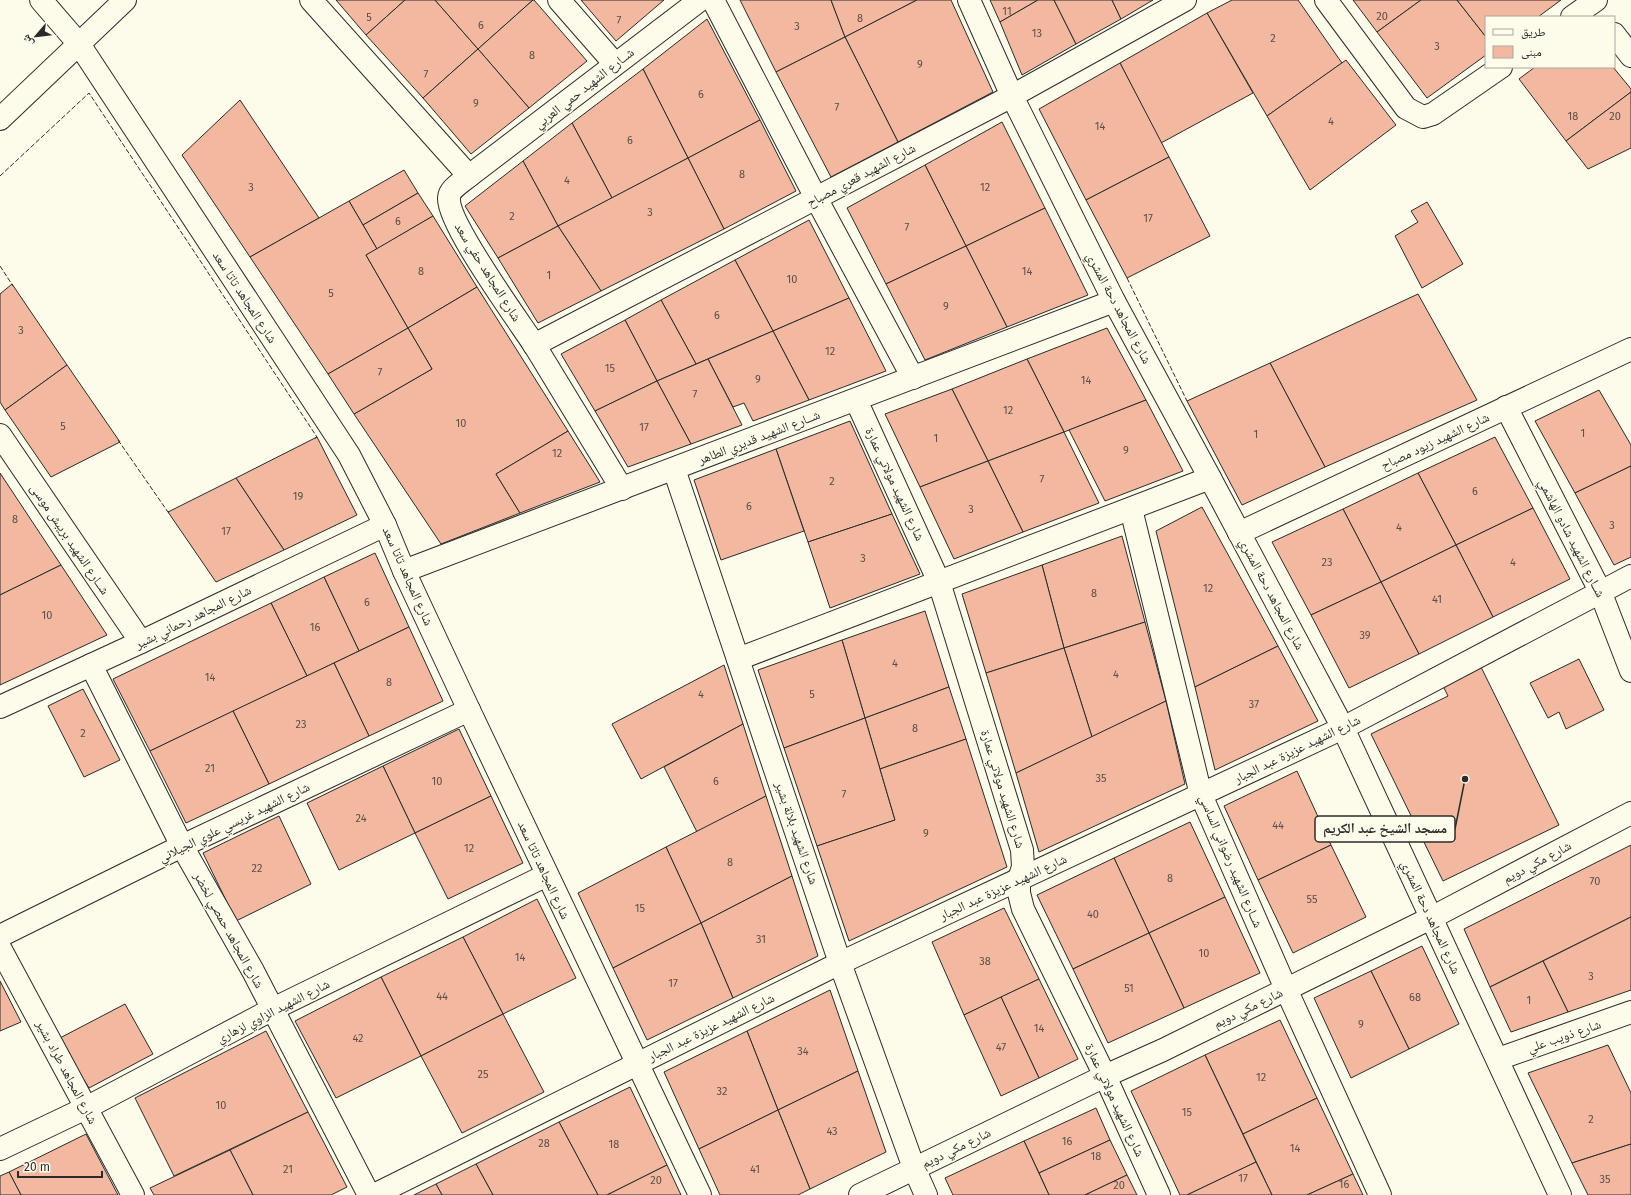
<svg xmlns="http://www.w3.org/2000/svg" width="1631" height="1195" font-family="'Fira Sans','Noto Naskh Arabic',sans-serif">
<rect width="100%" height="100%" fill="#fdfbea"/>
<g fill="#f2b8a0" stroke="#2b2b2b">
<polygon points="336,0 405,0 366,35"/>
<polygon points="405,0 435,0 478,49 423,98 366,35"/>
<polygon points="435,0 533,0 478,49"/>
<polygon points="533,0 534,0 587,61 529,108 478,49"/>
<polygon points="581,0 664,0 616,41"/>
<polygon points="740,0 831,0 845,37 776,72"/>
<polygon points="831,0 917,0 845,37"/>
<polygon points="917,0 951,0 993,92 898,142 845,37"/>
<polygon points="990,0 1038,0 1000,22"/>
<polygon points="1038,0 1054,0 1076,44 1022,75 1000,22"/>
<polygon points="1054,0 1112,0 1121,19 1076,44"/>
<polygon points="1112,0 1153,0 1121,19"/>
<polygon points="1232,0 1298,0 1342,63 1267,116 1207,13"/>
<polygon points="1353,0 1421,0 1377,32"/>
<polygon points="1421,0 1457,0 1486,37 1486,55 1427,98 1377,32"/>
<polygon points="1457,0 1561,0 1538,17 1486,17 1486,37"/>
<polygon points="1207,13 1253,93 1161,143 1120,63"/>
<polygon points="707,19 760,120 688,158 643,69"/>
<polygon points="845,37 898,142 831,177 776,72"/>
<polygon points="478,49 529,108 471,154 423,98"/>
<polygon points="1346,60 1396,125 1310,190 1267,116"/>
<polygon points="1120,63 1169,157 1086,200 1039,109"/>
<polygon points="1535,67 1613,67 1631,89 1631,92 1566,141 1519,79"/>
<polygon points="643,69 688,158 612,198 572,123"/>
<polygon points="1631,92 1631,148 1588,169 1566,141"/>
<polygon points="240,100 319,218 250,257 182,155"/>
<polygon points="760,120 796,191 724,229 688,158"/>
<polygon points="1002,122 1045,208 966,246 925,165"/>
<polygon points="572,123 612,198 558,226 523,161"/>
<polygon points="1169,157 1210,236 1127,278 1086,200"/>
<polygon points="688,158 724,229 601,291 558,226"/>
<polygon points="523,161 558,226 498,258 465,206"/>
<polygon points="925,165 966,246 886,284 847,208"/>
<polygon points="404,170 418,193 363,225 349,201"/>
<polygon points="418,193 433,216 377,249 363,225"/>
<polygon points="349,201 377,249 366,255 408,328 328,374 250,257"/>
<polygon points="1427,202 1463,264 1422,288 1395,236 1418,222 1411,211"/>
<polygon points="1045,208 1088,295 1007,327 966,246"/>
<polygon points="433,216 477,287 408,328 366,255"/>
<polygon points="809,220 849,298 773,331 735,260"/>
<polygon points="558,226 601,291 538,323 498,258"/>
<polygon points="966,246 1007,327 925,360 886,284"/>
<polygon points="735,260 773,331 696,364 661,300"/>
<polygon points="12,284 67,365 5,410 0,402 0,294"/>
<polygon points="477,287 568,431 496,474 520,513 441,544 354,414 432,369 408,328"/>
<polygon points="1418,294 1477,400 1325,467 1270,363"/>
<polygon points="849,298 886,371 809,400 773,331"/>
<polygon points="661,300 696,364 657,381 625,320"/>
<polygon points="625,320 657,381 595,411 561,354"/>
<polygon points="408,328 432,369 354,414 328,374"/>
<polygon points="1107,328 1146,400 1064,432 1027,359"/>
<polygon points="773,331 809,400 753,421 744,403 733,407 708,359"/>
<polygon points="708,359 742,425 691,444 657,381"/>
<polygon points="1027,359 1064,432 988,461 952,389"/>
<polygon points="1270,363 1325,467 1242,505 1187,401"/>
<polygon points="67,365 120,442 51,477 5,410"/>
<polygon points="657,381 691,444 628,467 595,411"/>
<polygon points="952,389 988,461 920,487 885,414"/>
<polygon points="1599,390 1631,445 1631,466 1575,493 1535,421"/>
<polygon points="1146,400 1183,471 1105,501 1069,430"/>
<polygon points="850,421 892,514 808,542 776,449"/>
<polygon points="568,431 600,482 520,513 496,474"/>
<polygon points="1064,432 1099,503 1023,532 988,461"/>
<polygon points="317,437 357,515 284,550 236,478"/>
<polygon points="1495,437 1533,508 1456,545 1418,473"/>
<polygon points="776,449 804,531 721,560 694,480"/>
<polygon points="988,461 1023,532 954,559 920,487"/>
<polygon points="1631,466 1631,557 1614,565 1575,493"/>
<polygon points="0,473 61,565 0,595"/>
<polygon points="1418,473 1456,545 1381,582 1343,509"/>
<polygon points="236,478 284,550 216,582 168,512"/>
<polygon points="1202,507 1278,646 1195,687 1156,531"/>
<polygon points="1533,508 1570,579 1493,617 1456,545"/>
<polygon points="1343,509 1381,582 1311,615 1272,542"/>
<polygon points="892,514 920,574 830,608 808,542"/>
<polygon points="1122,536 1145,622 1064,648 1042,565"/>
<polygon points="1456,545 1493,617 1419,654 1381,582"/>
<polygon points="375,553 409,627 359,651 324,577"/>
<polygon points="61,565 107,635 0,685 0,595"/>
<polygon points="1042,565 1064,648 986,673 962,594"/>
<polygon points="324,577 359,651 307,676 271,603"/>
<polygon points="1381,582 1419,654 1349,688 1311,615"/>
<polygon points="271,603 307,676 150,751 113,679"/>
<polygon points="925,611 949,687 865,718 842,640"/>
<polygon points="1145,622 1166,701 1092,737 1064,648"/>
<polygon points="409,627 443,701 369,736 334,663"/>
<polygon points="842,640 865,718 784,748 758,670"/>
<polygon points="1278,646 1318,721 1215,770 1195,687"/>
<polygon points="1064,648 1092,737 1016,773 986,673"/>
<polygon points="1579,659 1604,710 1566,729 1559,712 1548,718 1530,683"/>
<polygon points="334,663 369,736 269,784 233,711"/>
<polygon points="724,665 743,724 641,779 612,724"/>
<polygon points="1481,667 1559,825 1443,881 1371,734 1448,696 1443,686"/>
<polygon points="949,687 966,739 880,769 865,718"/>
<polygon points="83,689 120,760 84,777 48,706"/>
<polygon points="1166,701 1185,784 1039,852 1016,773"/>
<polygon points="233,711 269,784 186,823 150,751"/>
<polygon points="865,718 895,820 817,846 784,748"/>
<polygon points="743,724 766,796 697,832 664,767"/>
<polygon points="459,729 491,796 415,833 383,766"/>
<polygon points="966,739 1007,867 849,941 817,846 895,820 880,769"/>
<polygon points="383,766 415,833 339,870 307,803"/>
<polygon points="1297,771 1331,845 1258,880 1224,806"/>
<polygon points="491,796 523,863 448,899 415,833"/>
<polygon points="766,796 792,876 701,923 666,847"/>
<polygon points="279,816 311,884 236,921 203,853"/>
<polygon points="1190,822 1225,897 1149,933 1114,858"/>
<polygon points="1331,845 1366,917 1293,953 1258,880"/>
<polygon points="1631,845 1631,917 1490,987 1464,929"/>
<polygon points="666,847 701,923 613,968 578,893"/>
<polygon points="1114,858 1149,933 1073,969 1037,895"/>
<polygon points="792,876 818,956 733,998 701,923"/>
<polygon points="1225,897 1260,973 1184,1008 1149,933"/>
<polygon points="537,899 576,978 503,1014 463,937"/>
<polygon points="1004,908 1039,979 964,1015 932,942"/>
<polygon points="1631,917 1631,990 1568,1012 1543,961"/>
<polygon points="701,923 733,998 647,1040 613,968"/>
<polygon points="1149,933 1184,1008 1108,1043 1073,969"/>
<polygon points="463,937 503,1014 421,1056 381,977"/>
<polygon points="1422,946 1459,1024 1409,1049 1371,971"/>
<polygon points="1543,961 1568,1012 1511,1032 1490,987"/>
<polygon points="1371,971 1409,1049 1351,1078 1314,998"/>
<polygon points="381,977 421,1056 336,1098 295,1021"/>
<polygon points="1039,979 1078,1059 1039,1078 1001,997"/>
<polygon points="0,981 21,1022 0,1031"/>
<polygon points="830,990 858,1071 778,1110 747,1031"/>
<polygon points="1001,997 1039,1078 1001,1096 964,1015"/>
<polygon points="125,1004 153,1054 89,1088 58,1039"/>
<polygon points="503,1014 544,1092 462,1133 421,1056"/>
<polygon points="1280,1020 1317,1098 1243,1134 1205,1055"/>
<polygon points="266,1031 308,1112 174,1176 135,1098"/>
<polygon points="747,1031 778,1110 699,1149 664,1072"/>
<polygon points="1608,1045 1631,1093 1631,1144 1572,1163 1528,1073"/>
<polygon points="1205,1055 1256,1162 1187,1195 1180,1195 1131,1091"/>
<polygon points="858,1071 886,1152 810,1189 778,1110"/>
<polygon points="630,1087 667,1165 607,1195 598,1195 559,1122"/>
<polygon points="1317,1098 1353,1174 1307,1195 1272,1195 1243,1134"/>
<polygon points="1096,1108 1110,1140 1039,1173 1024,1141"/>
<polygon points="778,1110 810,1189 798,1195 720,1195 699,1149"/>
<polygon points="308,1112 347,1187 331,1195 253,1195 230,1150"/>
<polygon points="559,1122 598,1195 493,1195 476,1164"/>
<polygon points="86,1134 118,1195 21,1195 9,1172"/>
<polygon points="1110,1140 1127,1175 1085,1195 1049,1195 1039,1173"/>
<polygon points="1024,1141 1049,1195 953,1195 945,1178"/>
<polygon points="1631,1144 1631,1195 1588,1195 1572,1163"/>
<polygon points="230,1150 253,1195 154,1195 150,1188"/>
<polygon points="1256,1162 1272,1195 1187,1195"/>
<polygon points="476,1164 493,1195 442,1195 436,1184"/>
<polygon points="667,1165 681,1195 607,1195"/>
<polygon points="9,1172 21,1195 0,1195 0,1176"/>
<polygon points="1353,1174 1363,1195 1307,1195"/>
<polygon points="1127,1175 1137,1195 1085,1195"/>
<polygon points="436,1184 442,1195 414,1195"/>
</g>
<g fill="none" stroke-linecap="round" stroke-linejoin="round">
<g stroke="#2b2b2b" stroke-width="24">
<g id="minor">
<polyline points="41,0 79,44 349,455 385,525 404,571 469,710 700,1195"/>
<path d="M311 0 469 176C462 182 449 189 449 198 447 223 518 320 535 346 564 394 593 441 622 489"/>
<polyline points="559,0 615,64"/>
<polyline points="713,0 816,198 913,378"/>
<polyline points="969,0 1012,96 1114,301 1210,478 1343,728 1560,1195"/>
<polyline points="1326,0 1406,108 1423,117 1433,114 1501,67"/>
<polyline points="1572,17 1596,0"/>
<polyline points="1614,34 1631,56"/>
<polyline points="0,119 125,0"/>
<polyline points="469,176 700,0"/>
<polyline points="534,345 1012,96 1185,0"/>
<polyline points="856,400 939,582 1022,850 1023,867 1019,879 1019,893 1023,909 1105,1076 1159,1195"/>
<polyline points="1506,407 1600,591 1631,671"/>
<polyline points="0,435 141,642"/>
<polyline points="674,469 840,963 914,1168 926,1195"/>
<polyline points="1131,509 1201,795 1286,989 1380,1195"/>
<polyline points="1239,533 1631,349"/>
<polyline points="404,571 1114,301"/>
<polyline points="738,659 1210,478"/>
<polyline points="91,665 182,846 253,971 369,1195"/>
<polyline points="0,707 141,642 385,525"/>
<polyline points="0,936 182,846 469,710"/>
<polyline points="0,948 133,1195"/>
<polyline points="1498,1059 1631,1012"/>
<polyline points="0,1149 86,1108 273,1009 547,875"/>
<polyline points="374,1195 840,963 1343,728 1631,576"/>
<polyline points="860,1195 1105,1076 1163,1050 1431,918 1631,813"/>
</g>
</g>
<use href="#minor" stroke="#fdfbea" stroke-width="22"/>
<g stroke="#2b2b2b" stroke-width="1" stroke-dasharray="5 2" stroke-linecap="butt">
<polyline points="0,176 89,93 317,437 314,439"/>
<polyline points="0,266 13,286"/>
<polyline points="1127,278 1187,401"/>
<polyline points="118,440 168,512 170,512"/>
</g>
</g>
<g text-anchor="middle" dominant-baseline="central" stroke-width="3" stroke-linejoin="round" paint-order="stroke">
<g font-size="11" fill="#5d4e48">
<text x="1007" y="11">11</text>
<text x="1382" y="16">20</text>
<text x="369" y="17">5</text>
<text x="860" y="18">8</text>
<text x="619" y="20">7</text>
<text x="481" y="25">6</text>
<text x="797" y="26">3</text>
<text x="1037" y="33">13</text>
<text x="1273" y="38">2</text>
<text x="1437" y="46">3</text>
<text x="532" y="55">8</text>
<text x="920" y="64">9</text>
<text x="426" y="74">7</text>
<text x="701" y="94">6</text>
<text x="476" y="103">9</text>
<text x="837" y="107">7</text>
<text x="1573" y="116">18</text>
<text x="1615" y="116">20</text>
<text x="1331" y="121">4</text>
<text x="1100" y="126">14</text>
<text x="630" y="140">6</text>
<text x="742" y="174">8</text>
<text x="567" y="180">4</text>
<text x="251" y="187">3</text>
<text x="985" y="187">12</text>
<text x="650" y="212">3</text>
<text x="512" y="216">2</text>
<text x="1148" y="218">17</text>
<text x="398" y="221">6</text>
<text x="907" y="227">7</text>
<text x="421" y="271">8</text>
<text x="1027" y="271">14</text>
<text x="549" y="275">1</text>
<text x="792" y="279">10</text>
<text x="331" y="293">5</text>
<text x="946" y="306">9</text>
<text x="717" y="315">6</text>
<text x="21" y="330">3</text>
<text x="830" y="351">12</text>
<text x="610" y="368">15</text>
<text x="380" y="372">7</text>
<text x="758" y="379">9</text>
<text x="1086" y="380">14</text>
<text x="695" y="394">7</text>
<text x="1008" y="410">12</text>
<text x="461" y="423">10</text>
<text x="63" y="426">5</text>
<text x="644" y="427">17</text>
<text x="1583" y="433">1</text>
<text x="1256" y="434">1</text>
<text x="936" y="438">1</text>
<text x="1126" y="450">9</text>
<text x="557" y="453">12</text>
<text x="1042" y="479">7</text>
<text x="832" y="481">2</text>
<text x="1475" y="491">6</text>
<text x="298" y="496">19</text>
<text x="749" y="506">6</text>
<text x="971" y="509">3</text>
<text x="15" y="519">8</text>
<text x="1612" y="525">3</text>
<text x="1399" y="527">4</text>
<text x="226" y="531">17</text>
<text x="863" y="558">3</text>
<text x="1327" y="562">23</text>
<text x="1513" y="562">4</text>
<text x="1208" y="588">12</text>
<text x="1094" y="593">8</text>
<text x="1437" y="599">41</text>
<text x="367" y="602">6</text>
<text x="47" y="615">10</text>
<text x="315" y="627">16</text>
<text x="1365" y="635">39</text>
<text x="895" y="663">4</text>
<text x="1116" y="674">4</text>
<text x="210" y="677">14</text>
<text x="389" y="682">8</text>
<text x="701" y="694">4</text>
<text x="812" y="694">5</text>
<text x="1254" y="704">37</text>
<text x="301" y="724">23</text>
<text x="915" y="728">8</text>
<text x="83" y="733">2</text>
<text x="210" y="768">21</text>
<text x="1101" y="778">35</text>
<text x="437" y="781">10</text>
<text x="716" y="781">6</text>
<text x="844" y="794">7</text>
<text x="361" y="818">24</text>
<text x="1278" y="825">44</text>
<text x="926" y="833">9</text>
<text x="469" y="848">12</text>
<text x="730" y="862">8</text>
<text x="257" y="868">22</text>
<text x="1170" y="878">8</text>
<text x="1595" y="881">70</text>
<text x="1312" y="899">55</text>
<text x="640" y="908">15</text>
<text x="1093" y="914">40</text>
<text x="761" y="939">31</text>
<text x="1204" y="953">10</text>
<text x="520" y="957">14</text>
<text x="985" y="961">38</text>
<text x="1591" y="976">3</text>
<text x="673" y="983">17</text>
<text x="1129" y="988">51</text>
<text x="442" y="996">44</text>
<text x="1415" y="997">68</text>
<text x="1529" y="1000">1</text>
<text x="1361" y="1024">9</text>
<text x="1039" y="1028">14</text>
<text x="358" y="1038">42</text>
<text x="1001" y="1047">47</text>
<text x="803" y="1051">34</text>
<text x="483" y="1074">25</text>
<text x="1261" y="1077">12</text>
<text x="722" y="1091">32</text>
<text x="221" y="1105">10</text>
<text x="1187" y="1112">15</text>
<text x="1591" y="1119">2</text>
<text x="832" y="1131">43</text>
<text x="1067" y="1141">16</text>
<text x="544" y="1143">28</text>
<text x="614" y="1144">18</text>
<text x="1295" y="1148">14</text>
<text x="1096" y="1156">18</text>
<text x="288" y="1169">21</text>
<text x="755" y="1169">41</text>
<text x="1243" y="1178">17</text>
<text x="1605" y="1179">35</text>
<text x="656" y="1180">20</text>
<text x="1344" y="1184">16</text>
<text x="1119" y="1185">20</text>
</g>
<g font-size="13" fill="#2b2b2b" stroke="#fdfbea">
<text transform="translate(584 88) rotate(-38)">شــارع الشهيد حمي العربي</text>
<text transform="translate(861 175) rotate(-28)">شارع الشهيد قعري مصباح</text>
<text transform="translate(488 272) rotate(58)">شارع المجاهد حفي سعد</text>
<text transform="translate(245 297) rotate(57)">شارع المجاهد تاتا سعد</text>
<text transform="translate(1119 308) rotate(62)">شارع المجاهد دحة المشري</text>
<text transform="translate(759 437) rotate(-21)">شــارع الشهيد قديري الطاهر</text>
<text transform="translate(1435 441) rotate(-25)">شارع الشهيد زيود مصباح</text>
<text transform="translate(895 484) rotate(65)">شارع الشهيد مولاتي عمارة</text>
<text transform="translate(1572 538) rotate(63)">شــارع الشهيد شادو الهاشمي</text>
<text transform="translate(70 539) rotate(56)">شــارع الشهيد بريبش موسى</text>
<text transform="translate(408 576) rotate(66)">شارع المجاهد تاتا سعد</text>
<text transform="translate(1272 594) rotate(62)">شارع المجاهد دحة المشري</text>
<text transform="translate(193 617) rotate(-26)">شارع المجاهد رحماني بشير</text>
<text transform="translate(1297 749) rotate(-26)">شارع الشهيد عزيزة عبد الجبار</text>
<text transform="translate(1003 789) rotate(73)">شارع الشهيد مولاتي عمارة</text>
<text transform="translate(234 822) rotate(-26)">شارع الشهيد غريسي علوي الجيلاني</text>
<text transform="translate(797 833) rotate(71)">شارع الشهيد بلالة بشير</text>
<text transform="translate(1231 861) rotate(67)">شــارع الشهيد رضواني الساسي</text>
<text transform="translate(1537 862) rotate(-28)">شارع مكي دويم</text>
<text transform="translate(544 870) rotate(65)">شارع المجاهد تاتا سعد</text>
<text transform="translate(1003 887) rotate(-25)">شارع الشهيد عزيزة عبد الجبار</text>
<text transform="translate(1431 917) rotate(65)">شارع المجاهد دحة المشري</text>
<text transform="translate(229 930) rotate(61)">شارع المجاهد حمصي لخضر</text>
<text transform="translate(1248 1008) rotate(-26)">شارع مكي دويم</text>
<text transform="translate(273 1011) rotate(-27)">شارع الشهيد الزاوي لزهاري</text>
<text transform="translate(711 1027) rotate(-26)">شارع الشهيد عزيزة عبد الجبار</text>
<text transform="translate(1564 1036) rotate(-19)">شارع ذويب علي</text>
<text transform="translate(67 1072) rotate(62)">شارع المجاهد طراد بشير</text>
<text transform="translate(1115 1100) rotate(65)">شارع الشهيد مولاتي عمارة</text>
<text transform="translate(956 1148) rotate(-26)">شارع مكي دويم</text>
</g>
</g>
<path fill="none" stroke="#2b2b2b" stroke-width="1.5" d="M1465 779L1455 829"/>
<circle fill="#2b2b2b" stroke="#fdfbea" stroke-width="1.5" cx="1465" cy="779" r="4"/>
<rect fill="#fdfbea" stroke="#2b2b2b" stroke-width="1.5" x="1315" y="816" width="140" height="26" rx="4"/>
<g font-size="14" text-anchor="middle" font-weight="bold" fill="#2b2b2b">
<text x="1385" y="833">مسجد الشيخ عبد الكريم</text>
</g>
<rect x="1485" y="16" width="130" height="52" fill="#fdfbea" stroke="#a9a89e"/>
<rect x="1493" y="29" width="20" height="6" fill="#fdfbea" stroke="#a9a89e"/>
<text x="1521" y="36" font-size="12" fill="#2b2b2b">طريق</text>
<rect x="1493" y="46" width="20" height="12" fill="#f2b8a0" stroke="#a9a89e"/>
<text x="1521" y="56" font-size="12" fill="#2b2b2b">مبنى</text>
<g transform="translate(36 36) rotate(242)" stroke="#fdfbea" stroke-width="3" paint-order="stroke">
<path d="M0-3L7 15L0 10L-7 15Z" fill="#2b2b2b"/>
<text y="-6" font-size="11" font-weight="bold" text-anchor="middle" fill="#2b2b2b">ش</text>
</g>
<path d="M18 1171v6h84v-6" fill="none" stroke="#2b2b2b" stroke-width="2"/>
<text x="24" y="1171" font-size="12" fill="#2b2b2b" stroke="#fdfbea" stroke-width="3" paint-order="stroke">20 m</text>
</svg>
